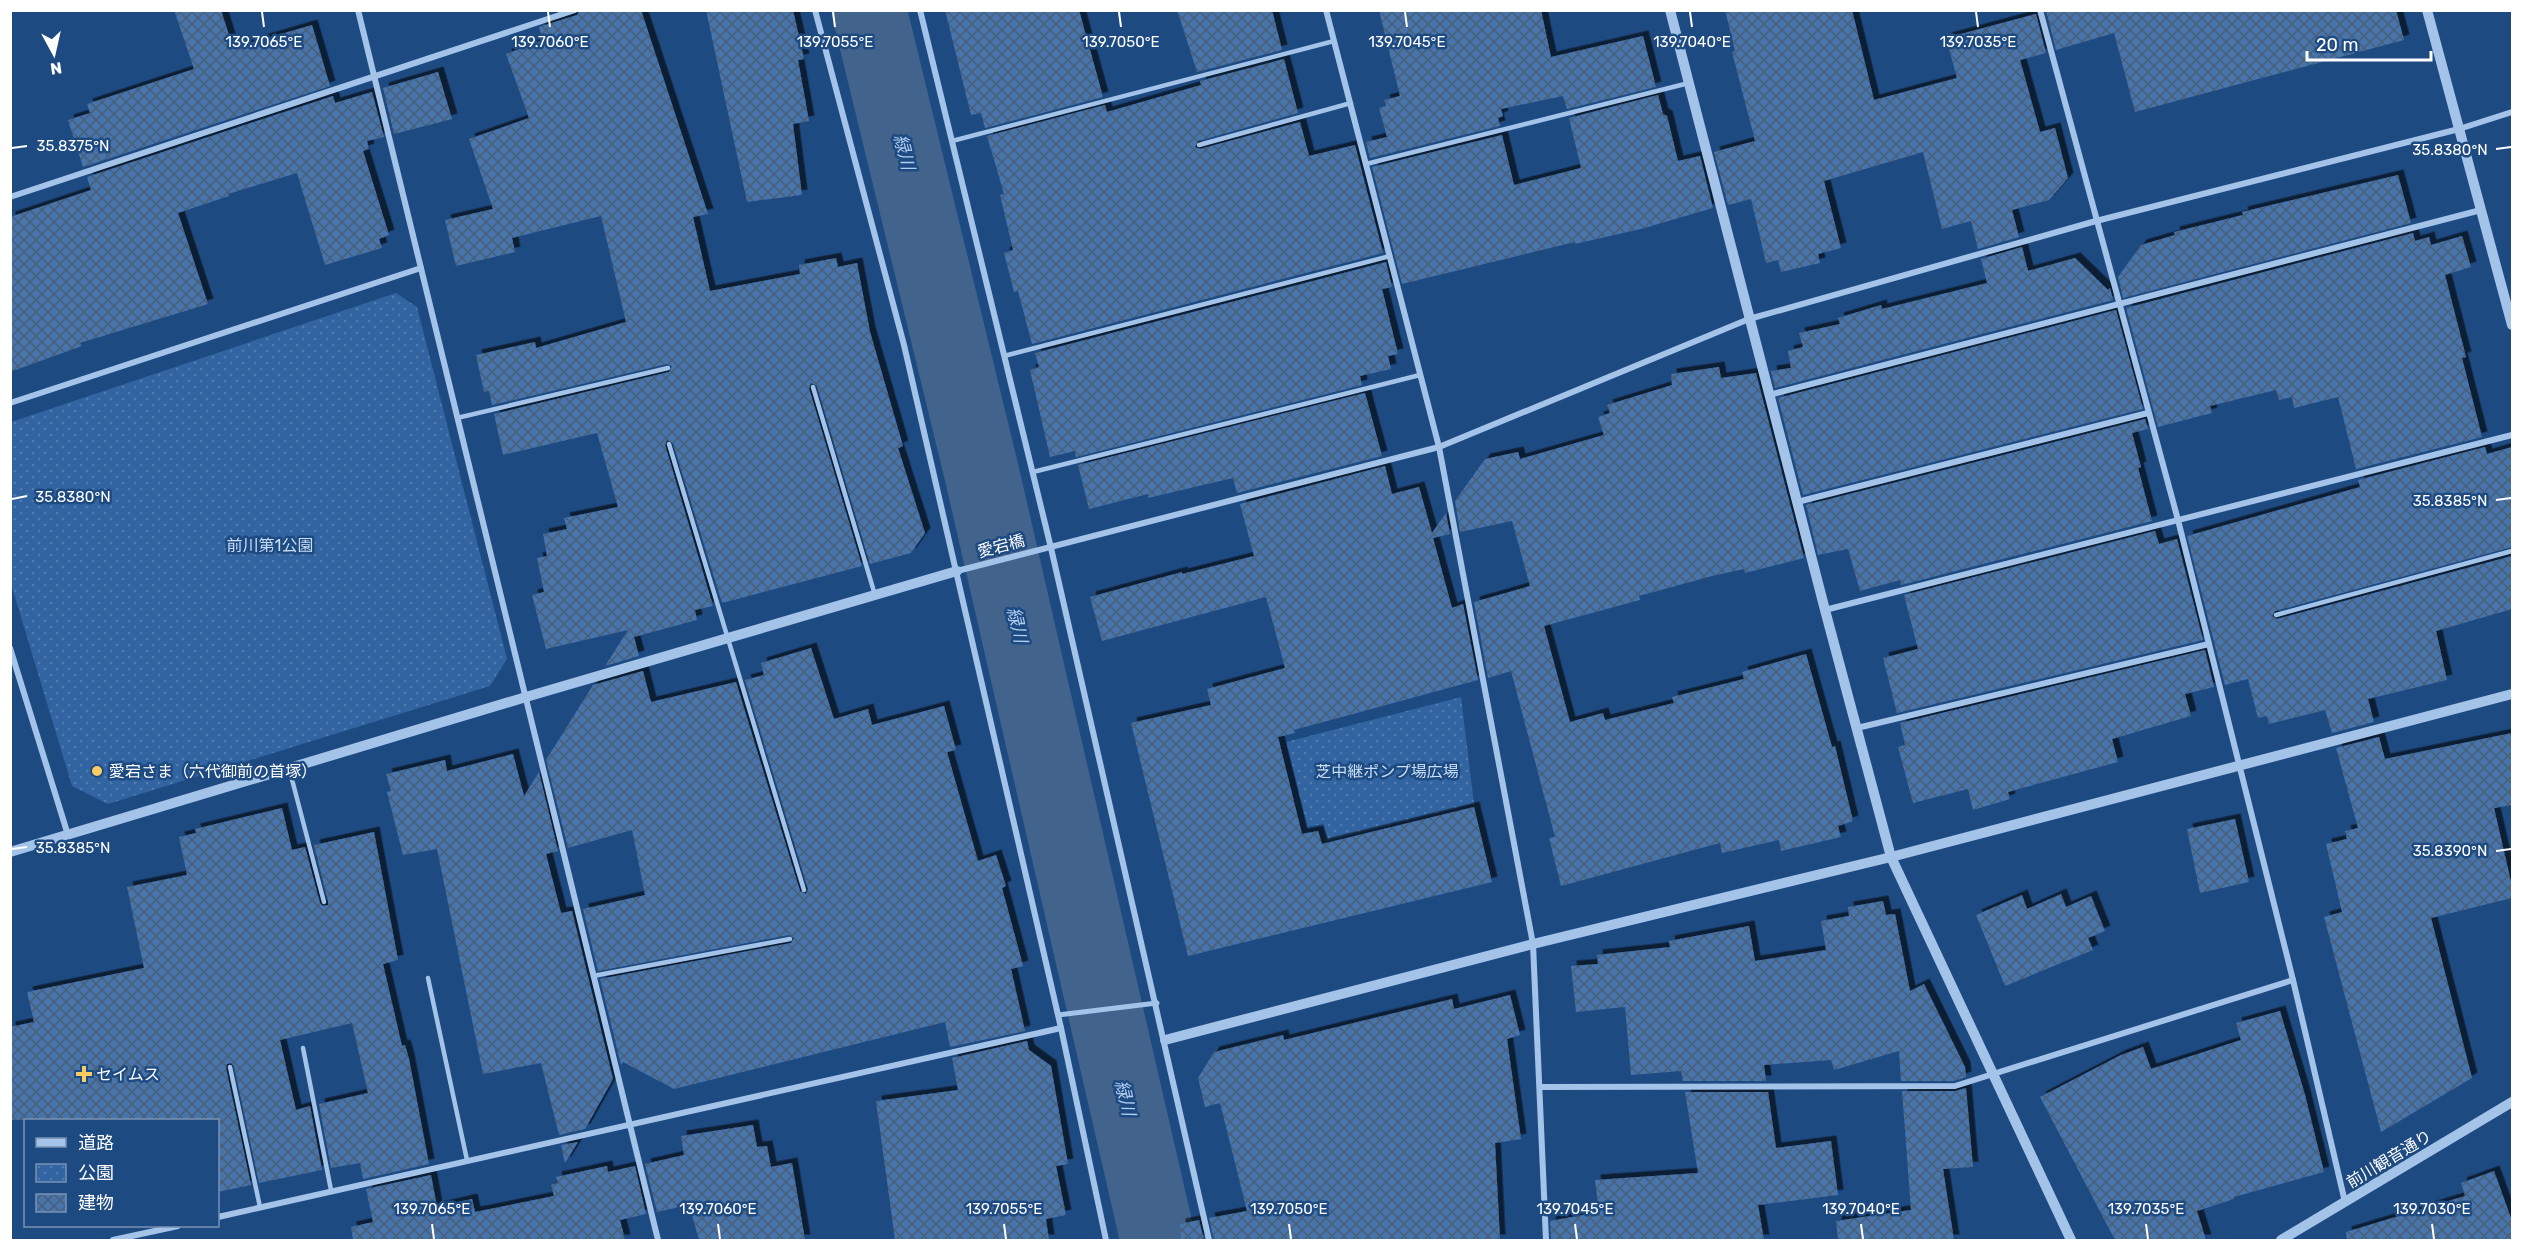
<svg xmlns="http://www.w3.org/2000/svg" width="2523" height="1251" font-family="Rubik,'Noto Sans JP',sans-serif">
<defs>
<pattern id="park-dots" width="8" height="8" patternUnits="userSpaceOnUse" patternTransform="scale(1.5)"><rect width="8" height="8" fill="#3164a1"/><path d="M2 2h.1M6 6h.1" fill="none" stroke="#507baf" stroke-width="1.8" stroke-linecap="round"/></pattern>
<pattern id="building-cross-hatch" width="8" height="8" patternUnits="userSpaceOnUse" patternTransform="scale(1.5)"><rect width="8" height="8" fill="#4674ab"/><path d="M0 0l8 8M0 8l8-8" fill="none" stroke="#495e77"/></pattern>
<filter id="shadow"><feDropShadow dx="5.5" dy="-5.5" stdDeviation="0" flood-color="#0009"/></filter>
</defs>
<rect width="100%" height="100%" fill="#1e4a82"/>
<g fill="url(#park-dots)">
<polygon points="396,293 417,307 507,659 490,686 108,804 72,786 11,584 11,422"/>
<polygon points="1461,697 1474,804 1327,841 1323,824 1307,827 1286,742"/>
</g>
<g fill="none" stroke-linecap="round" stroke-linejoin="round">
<polyline stroke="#42638c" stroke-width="75" points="869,10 981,470 1158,1240"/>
</g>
<g fill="url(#building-cross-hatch)" filter="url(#shadow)">
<polygon points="174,10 221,10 233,48 312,25 330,86 83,167 68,120 90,113 87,104 194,69"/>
<polygon points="580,10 641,10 708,214 693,217 710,291 800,274 799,265 836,258 838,267 857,263 870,332 903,446 898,448 925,533 911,553 870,564 817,386 811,383 809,388 862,566 722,603 673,443 667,440 665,445 713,606 695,610 697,620 634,637 639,656 605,666 628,630 546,649 532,595 544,592 537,558 547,556 543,534 567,529 564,518 618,507 597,433 503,455 494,414 669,372 672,366 667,364 492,405 489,391 484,392 476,355 535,342 536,348 626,322 601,216 512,238 515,252 456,266 445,220 493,209 469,139 529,118 506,54 543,40 539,27 577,15"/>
<polygon points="706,10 793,10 804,59 798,60 809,121 793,124 802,195 747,202"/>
<polygon points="945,10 1079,10 1103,97 985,128 981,113 971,115"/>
<polygon points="1177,10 1272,10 1282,50 1197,72"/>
<polygon points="1379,10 1541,10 1551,57 1643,36 1656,87 1567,109 1563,96 1501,109 1503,116 1498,118 1500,126 1370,158 1366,142 1387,137 1379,108 1386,106 1384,100 1400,96"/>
<polygon points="1725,10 1852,10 1874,100 1957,78 1946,38 2036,14 2046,53 2020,60 2040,132 2055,128 2068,178 2049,200 2012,210 2019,237 1978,249 1971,221 1942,229 1923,152 1824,181 1841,248 1818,254 1820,263 1781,272 1778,260 1766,263 1751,199 1728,205 1714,152 1755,141 1732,52 1735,51"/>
<polygon points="2396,10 2404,40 2135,112 2114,33 2056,50 2046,11"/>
<polygon points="1284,59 1298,113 1198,141 1195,147 1200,149 1300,122 1309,156 1355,145 1383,253 1032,344 1018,291 1014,292 1004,253 1013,250 1000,195 1004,194 987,136 1105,105 1107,112 1201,85 1200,81"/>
<polygon points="438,72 452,119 394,134 383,88"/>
<polygon points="372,92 384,137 367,141 369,149 363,151 389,235 379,239 382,248 325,265 297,173 228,194 229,196 178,213 208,304 80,343 82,346 10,372 10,217 91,190 87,177 333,96 335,103"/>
<polygon points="1658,95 1663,114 1667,116 1678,161 1700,156 1713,208 1641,229 1575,244 1575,242 1402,284 1372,167 1502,135 1514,185 1581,168 1569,118"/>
<polygon points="2398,175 2411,223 2123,298 2118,277 2141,245 2175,235 2174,232 2243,215 2242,212"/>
<polygon points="2413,233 2415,241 2429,237 2431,245 2462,236 2471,267 2445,275 2466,357 2462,358 2482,437 2356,469 2338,397 2294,408 2292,397 2279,400 2276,390 2210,406 2212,413 2158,427 2126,308"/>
<polygon points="2022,247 2028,271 2075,258 2108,290 2110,288 2113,300 1775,388 1771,371 1791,368 1788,351 1803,347 1799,333 1840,324 1838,318 1881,305 1882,309 1987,283 1981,259"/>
<polygon points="1386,262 1392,287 1382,289 1398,354 1388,356 1391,369 1360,376 1362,385 1076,457 1075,451 1050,457 1030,370 1039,367 1035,353"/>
<polygon points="2116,310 2143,409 1803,495 1778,398"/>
<polygon points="1719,367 1721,378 1756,373 1804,558 1745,573 1744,569 1712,576 1639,596 1640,600 1544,626 1570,722 1603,713 1605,720 1674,703 1672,697 1744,679 1742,672 1806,654 1832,747 1835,746 1853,821 1838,826 1841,837 1781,851 1779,840 1722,853 1720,843 1561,886 1549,838 1555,837 1511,671 1488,678 1474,602 1530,586 1512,521 1460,532 1455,501 1485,459 1518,452 1520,459 1604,435 1598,417 1610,413 1607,405 1672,385 1671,374"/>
<polygon points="1365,393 1382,456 1237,493 1233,478 1148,498 1148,494 1089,509 1078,465"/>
<polygon points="2145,419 2148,429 2132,433 2141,467 2138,468 2152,521 1901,585 1900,580 1860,591 1848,549 1818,555 1806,505"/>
<polygon points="2485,447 2487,454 2512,447 2512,547 2275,611 2272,616 2277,619 2512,556 2512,609 2436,631 2447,680 2368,699 2374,722 2332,733 2325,710 2269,724 2267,716 2258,718 2248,679 2225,685 2187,536 2360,487 2358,480"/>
<polygon points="1385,466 1392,494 1419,487 1432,533 1446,513 1450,534 1433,538 1452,608 1463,604 1478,680 1294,730 1295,733 1278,737 1302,834 1318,831 1322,844 1474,807 1492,882 1188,956 1131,723 1211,705 1207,689 1285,668 1266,597 1102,641 1090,597 1182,572 1182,574 1254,556 1240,504"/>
<polygon points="2155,531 2159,544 2177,539 2203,640 1897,713 1883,658 1918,649 1904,595"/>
<polygon points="811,648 834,719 868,709 872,725 944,706 956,750 947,752 978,861 996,855 1006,886 1002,888 1023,966 1011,969 1025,1031 950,1047 945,1022 674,1089 623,1062 621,1065 600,979 791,943 794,938 789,935 598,971 583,909 645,895 632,830 568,848 546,760 593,685 643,671 651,702 736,682 800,891 806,894 808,889 745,680 764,675 761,663"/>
<polygon points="2205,650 2214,687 2185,694 2191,716 2112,739 2118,762 2008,792 2010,799 1973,810 1968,789 1913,803 1898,747 1905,745 1900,723"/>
<polygon points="2512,733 2512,805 2494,808 2512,886 2512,898 2431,918 2472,1078 2381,1132 2324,917 2342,912 2326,844 2347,839 2345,831 2358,828 2336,748 2379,737 2385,759"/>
<polygon points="513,754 524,796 539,772 558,851 546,854 561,913 572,911 613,1079 585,1129 559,1135 541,1063 483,1074 437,849 403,855 387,792 391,791 386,774 445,760 447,771"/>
<polygon points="282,808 292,850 305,847 320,903 323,906 328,905 328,901 314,845 374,832 398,960 383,964 402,1046 405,1045 409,1059 429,1164 363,1179 360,1163 331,1168 319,1104 368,1093 352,1023 280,1040 296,1110 310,1106 322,1170 259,1183 234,1066 231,1063 227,1064 226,1068 251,1185 218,1192 218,1120 10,1120 10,1027 34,1022 27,992 144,968 127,887 187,875 179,837 196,833 195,829"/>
<polygon points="2235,819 2249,882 2200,893 2187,829"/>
<polygon points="2061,894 2066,907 2091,896 2105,931 2088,938 2093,950 2005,986 1976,915 2022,895 2027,909"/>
<polygon points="1883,901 1886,915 1895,914 1910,991 1924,984 1965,1067 1966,1077 1954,1081 1901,1081 1899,1051 1834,1070 1831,1060 1764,1065 1766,1081 1683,1081 1681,1071 1631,1075 1625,1007 1576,1012 1571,966 1598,964 1597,955 1670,947 1669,941 1749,926 1755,961 1826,950 1821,921 1849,916 1848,907"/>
<polygon points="1510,995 1520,1035 1507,1039 1521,1139 1495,1143 1500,1240 1214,1240 1209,1218 1247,1211 1220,1103 1205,1107 1198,1078 1214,1052 1283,1035 1284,1040 1452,999 1454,1009"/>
<polygon points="2280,1011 2305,1095 2324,1172 2234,1197 2234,1199 2197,1211 2206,1240 2115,1240 2040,1097 2121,1055 2143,1047 2151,1069 2241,1040 2236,1023"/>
<polygon points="1027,1041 1029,1050 1051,1066 1068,1164 1056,1166 1066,1215 1046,1219 1049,1240 895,1240 876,1101 958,1090 952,1058"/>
<polygon points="1966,1088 1973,1167 1943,1169 1954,1240 1838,1240 1836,1221 1911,1210 1902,1091 1955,1091"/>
<polygon points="1685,1092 1768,1092 1776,1148 1831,1141 1838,1195 1758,1205 1764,1240 1551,1240 1550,1221 1599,1212 1595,1180 1698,1173"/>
<polygon points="753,1125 757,1147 767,1146 771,1167 792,1163 805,1240 699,1240 689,1205 657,1212 645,1164 684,1155 681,1136"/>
<polygon points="578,1142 565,1163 561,1145"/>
<polygon points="607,1166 608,1172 635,1166 646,1214 620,1220 625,1240 353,1240 351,1227 373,1222 366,1189 431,1175 437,1207 472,1199 475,1212 554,1196 551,1185 558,1183 556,1177"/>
<polygon points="2494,1171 2512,1221 2512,1240 2347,1240 2346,1232 2465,1196 2461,1183"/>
<polygon points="1199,1220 1204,1240 1181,1240 1180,1224"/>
</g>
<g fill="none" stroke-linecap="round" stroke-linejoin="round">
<g stroke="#a4c3e9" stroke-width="4.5">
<polyline points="952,141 1334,41"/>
<polyline points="1199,145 1351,103"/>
<polyline points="1366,164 1689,83"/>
<polyline points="1004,356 1390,256"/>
<polyline points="813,387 875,595"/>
<polyline points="457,418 668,368"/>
<polyline points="669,444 804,890"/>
<polyline points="1033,472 1420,375"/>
<polyline points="2276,615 2512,551"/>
<polyline points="289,768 324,902"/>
<polyline points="593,976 790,939"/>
<polyline points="428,978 467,1160"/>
<polyline points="303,1048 331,1190"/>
<polyline points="230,1067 260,1207"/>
</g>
<polyline stroke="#a4c3e9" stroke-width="5" points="1058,1015 1157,1003"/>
<g stroke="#a4c3e9" stroke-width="6">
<polyline points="358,10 658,1240"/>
<polyline points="815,10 904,345 1061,1028 1106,1240"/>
<polyline points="920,10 1051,548 1209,1240"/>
<polyline points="1326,10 1439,447 1533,944 1546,1240"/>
<polyline points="2040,10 2178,520 2293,980 2345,1202"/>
<polyline points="10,197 575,10"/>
<polyline points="1769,395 2481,210"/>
<polyline points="10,403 421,268"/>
<polyline points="1797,502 2148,413"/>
<polyline points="957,571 1439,447 1749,319 2096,221 2459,129 2512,112"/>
<polyline points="1825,610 2512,435"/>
<polyline points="10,648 68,835"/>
<polyline points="1857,728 2209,644"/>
<polyline points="1541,1087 1955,1086 2293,980"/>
<polyline points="218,1217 1061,1028"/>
<polyline points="113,1240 178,1226"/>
</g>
<g stroke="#a4c3e9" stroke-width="10">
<polyline points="1670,10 1825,610 1891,857 2071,1240"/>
<polyline points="2427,10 2512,325"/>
<polyline points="10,852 526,697 957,571"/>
<polyline points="1165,1040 1533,944 1891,857 2512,694"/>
<polyline points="2281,1240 2512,1102"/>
</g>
</g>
<path fill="none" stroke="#fff" stroke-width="2" d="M262 12 264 27M548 12 550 27M833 12 835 27M1119 12 1121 27M1405 12 1407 27M1690 12 1692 27M1976 12 1978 27M12 148 27 146M2496 149 2511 147M12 499 27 496M2496 500 2511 498M12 849 27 847M2496 851 2511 849M432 1224 434 1239M718 1224 720 1239M1004 1224 1006 1239M1289 1224 1291 1239M1575 1224 1577 1239M1861 1224 1863 1239M2146 1224 2148 1239M2432 1224 2434 1239"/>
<g fill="#f8cc63" stroke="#1e4a82" stroke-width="2">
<circle cx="97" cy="771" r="6"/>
<path d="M81 1065h6v6h6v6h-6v6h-6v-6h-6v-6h6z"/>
</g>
<g text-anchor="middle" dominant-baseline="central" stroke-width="5" stroke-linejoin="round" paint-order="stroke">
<g font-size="16" fill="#c8def7" stroke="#1e4a82">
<text x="270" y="545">前川第1公園</text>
<text x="1387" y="771">芝中継ポンプ場広場</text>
</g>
<g font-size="16" fill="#fff" stroke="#1e4a82">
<text transform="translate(1001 546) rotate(-15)">愛宕橋</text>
<text transform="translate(2389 1159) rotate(-31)">前川観音通り</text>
</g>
<g font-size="16" fill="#fff" stroke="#1e4a82" text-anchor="start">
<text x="109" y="771">愛宕さま（六代御前の首塚）</text>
<text x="96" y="1074">セイムス</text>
</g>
<g font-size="18" font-style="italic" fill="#afcdf1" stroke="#1e4a82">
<text transform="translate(904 152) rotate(76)">緑川</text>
<text transform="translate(1017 625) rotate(77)">緑川</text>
<text transform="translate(1125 1098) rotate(77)">緑川</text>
</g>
</g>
<g font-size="15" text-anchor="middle" fill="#fff" stroke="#1e4a82" stroke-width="5" stroke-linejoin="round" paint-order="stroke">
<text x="264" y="47">139.7065°E</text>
<text x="550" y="47">139.7060°E</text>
<text x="835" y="47">139.7055°E</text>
<text x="1121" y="47">139.7050°E</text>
<text x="1407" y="47">139.7045°E</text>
<text x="1692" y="47">139.7040°E</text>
<text x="1978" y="47">139.7035°E</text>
<text x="73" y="151">35.8375°N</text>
<text x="2450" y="155">35.8380°N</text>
<text x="73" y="502">35.8380°N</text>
<text x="2450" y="506">35.8385°N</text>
<text x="73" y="853">35.8385°N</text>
<text x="2450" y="856">35.8390°N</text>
<text x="432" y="1214">139.7065°E</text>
<text x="718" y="1214">139.7060°E</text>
<text x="1004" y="1214">139.7055°E</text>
<text x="1289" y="1214">139.7050°E</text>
<text x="1575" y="1214">139.7045°E</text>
<text x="1861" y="1214">139.7040°E</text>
<text x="2146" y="1214">139.7035°E</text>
<text x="2432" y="1214">139.7030°E</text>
</g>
<rect width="2523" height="1251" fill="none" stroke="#ffffff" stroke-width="24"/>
<rect x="24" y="1119" width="195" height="108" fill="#1e4a82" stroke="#7892b4" stroke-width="1.5"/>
<rect x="36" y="1138" width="30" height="9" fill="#a4c3e9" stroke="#7892b4" stroke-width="1.5"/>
<text x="78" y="1149" font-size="18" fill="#ffffff">道路</text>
<rect x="36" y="1164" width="30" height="18" fill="url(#park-dots)" stroke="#7892b4" stroke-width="1.5"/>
<text x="78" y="1179" font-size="18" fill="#ffffff">公園</text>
<rect x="36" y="1194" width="30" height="18" fill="url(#building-cross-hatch)" stroke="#7892b4" stroke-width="1.5"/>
<text x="78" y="1209" font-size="18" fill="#ffffff">建物</text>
<g transform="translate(54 54) rotate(172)" stroke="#1e4a82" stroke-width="4.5" paint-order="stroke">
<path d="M0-4.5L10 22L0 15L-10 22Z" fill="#ffffff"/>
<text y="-9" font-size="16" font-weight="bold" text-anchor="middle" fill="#ffffff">N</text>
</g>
<path d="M2307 51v9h124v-9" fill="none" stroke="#ffffff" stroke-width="3"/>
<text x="2316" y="51" font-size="18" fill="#ffffff" stroke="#1e4a82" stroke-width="4.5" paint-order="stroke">20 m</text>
</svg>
